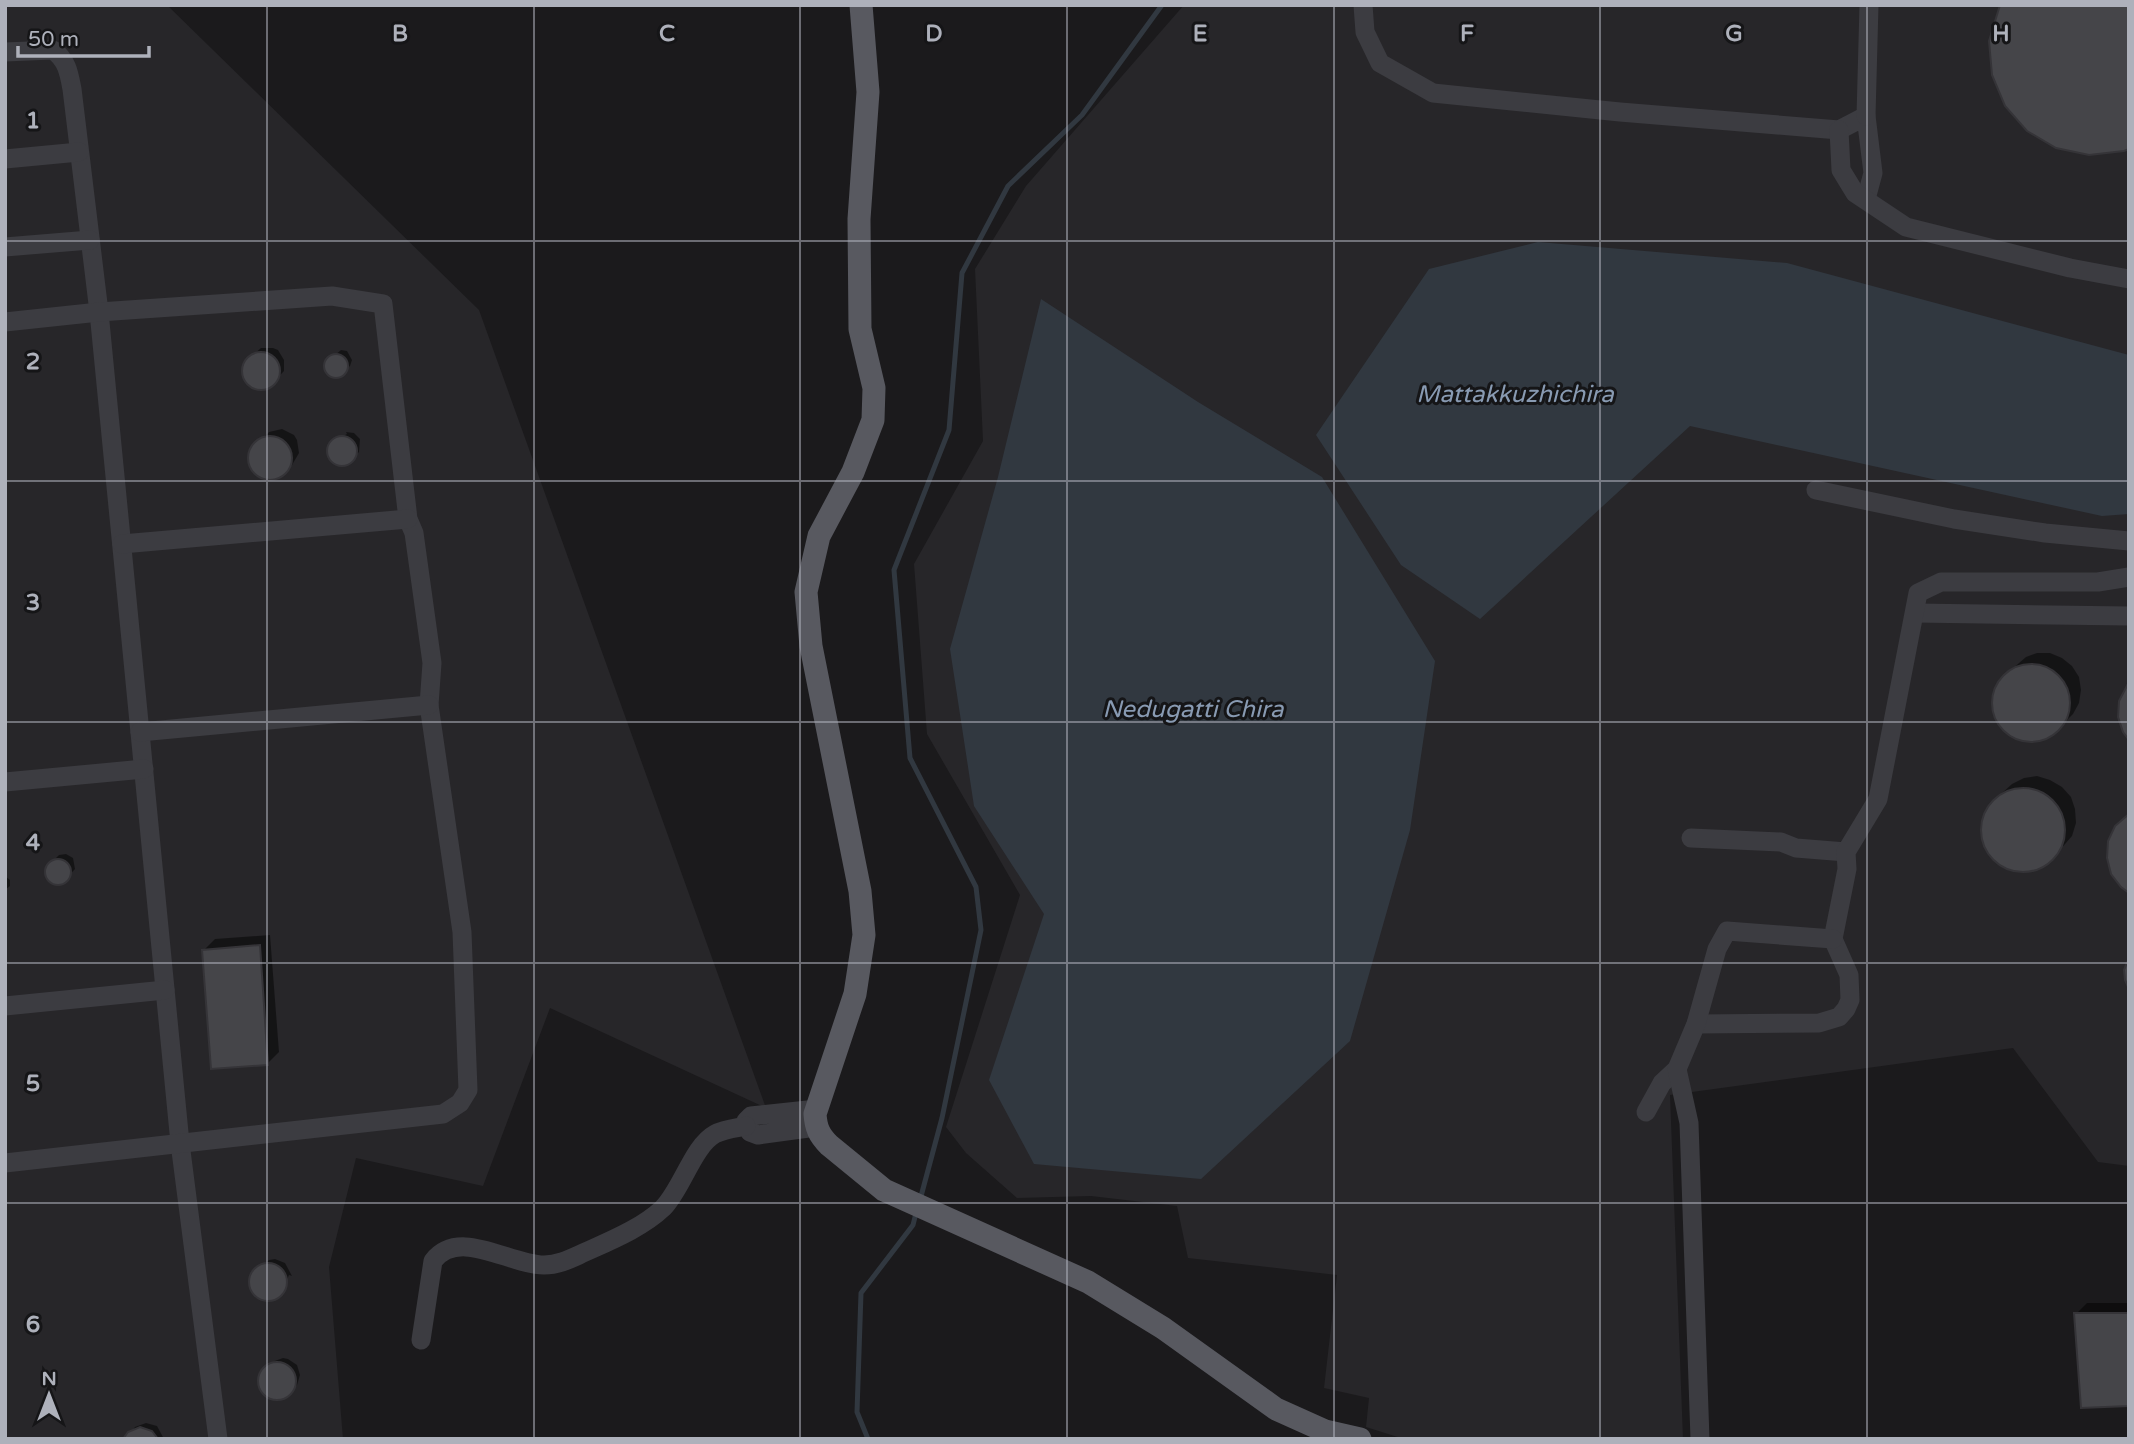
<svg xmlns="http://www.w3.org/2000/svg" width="2134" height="1444" font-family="'Varela Round',sans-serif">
<rect width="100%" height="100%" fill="#1b1a1c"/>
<g fill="#272629">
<polygon points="5,5 167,5 479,310 766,1108 550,1008 483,1186 356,1158 329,1267 343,1439 5,1439"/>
<polygon points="1184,5 2129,5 2129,1166 2098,1162 2013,1048 1670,1095 1683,1439 1404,1439 1366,1427 1369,1398 1324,1388 1337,1275 1188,1258 1177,1206 1091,1196 1017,1198 966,1153 946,1127 1020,895 927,734 914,564 983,441 975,269 1026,186"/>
</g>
<g fill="#313840">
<polygon points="1538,242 1787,263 2129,355 2129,514 2102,516 1690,426 1480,619 1401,565 1316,435 1429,269"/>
<polygon points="1041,299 1198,402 1322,477 1435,661 1410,830 1350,1041 1201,1179 1034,1164 989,1080 1044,914 974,806 950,649 998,477"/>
</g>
<g fill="#0007">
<polygon points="261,348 273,348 278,350 284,360 284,371 270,386 258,388 253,386 245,378 244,366 246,361"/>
<polygon points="341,350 347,351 352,360 350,366 338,376 329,374 326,368 327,362"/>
<polygon points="282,429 294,435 297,440 299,453 292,465 283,473 271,478 264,478 253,470 251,464 251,451 269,432"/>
<polygon points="346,432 354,433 360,439 359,452 346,464 338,464 331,458 329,450 332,442 347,434"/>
<polygon points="2037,653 2050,653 2062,658 2072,666 2079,677 2081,690 2079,703 2073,714 2061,726 2051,735 2039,740 2026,740 2015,737 2005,730 1998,720 1994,709 1993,697 1997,686 2004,676 2026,657"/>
<polygon points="2037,776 2050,780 2062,787 2071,797 2075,809 2076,823 2072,836 2052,859 2040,867 2027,870 2014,870 2001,865 1991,856 1984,844 1981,831 1983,817 1989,805 2012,784 2024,778"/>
<polygon points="66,854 73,858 75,869 64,881 57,883 48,877 48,866 59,855"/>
<polygon points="5,876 10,880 10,886 5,890"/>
<polygon points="270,935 279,1052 268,1063 204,950 215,939"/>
<polygon points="275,1259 285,1263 292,1276 289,1275 281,1294 277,1297 266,1300 256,1295 251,1284 254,1273 269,1260"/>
<polygon points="2087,1303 2129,1303 2129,1404 2076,1314"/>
<polygon points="283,1358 288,1359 297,1365 300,1375 297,1385 287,1395 276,1398 271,1397 262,1390 260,1378 272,1362"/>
<polygon points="146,1423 157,1426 164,1439 126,1439 135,1427"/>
</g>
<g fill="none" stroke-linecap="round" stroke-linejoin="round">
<g stroke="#313840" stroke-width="5">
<polyline points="920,1200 942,1118 981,930 976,887 910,758 894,570 949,430 962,273 1008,186 1082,115 1162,5"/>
<polyline points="868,1439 857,1412 861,1293 913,1225 917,1209"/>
</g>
</g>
<g fill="#454549" stroke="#353438" stroke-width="2">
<polygon points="2000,5 2129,5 2129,149 2124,151 2089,155 2056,148 2027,131 2005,106 1992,75 1989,41"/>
<circle cx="261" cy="371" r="19"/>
<circle cx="336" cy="366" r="12"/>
<circle cx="342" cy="451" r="15"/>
<circle cx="270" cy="458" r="22"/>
<circle cx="2031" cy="703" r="39"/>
<polygon points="2129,682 2129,740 2123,732 2118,717 2119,701"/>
<circle cx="2023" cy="830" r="42"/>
<polygon points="2129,814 2129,893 2121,887 2111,874 2107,858 2108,841 2115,826"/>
<circle cx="58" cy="872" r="13"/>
<polygon points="260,945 268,1065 211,1069 202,950"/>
<polygon points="2129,958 2129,989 2125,980 2124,970"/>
<circle cx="268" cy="1282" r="19"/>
<polygon points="2074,1313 2129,1313 2129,1406 2081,1408"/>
<circle cx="277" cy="1381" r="19"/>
<polygon points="140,1427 152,1431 158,1439 123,1439 128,1432"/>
</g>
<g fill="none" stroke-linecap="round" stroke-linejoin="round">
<g stroke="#3c3c41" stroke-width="19">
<polyline points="1363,5 1365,32 1380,63 1433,93 1620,112 1839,130 1866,116 1873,173 1866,199"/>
<path d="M5 52 53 50C67 60 69 73 72 89L99 312 180 1143 218 1439"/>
<polyline points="1866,116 1869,5"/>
<polyline points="1839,130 1841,170 1855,193 1906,227 2070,268 2129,279"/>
<polyline points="5,159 79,152"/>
<polyline points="5,247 90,240"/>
<polyline points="5,322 99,312 332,296 383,304 408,519 414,533 432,663 429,705 462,932 468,1090 460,1103 443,1114 5,1163"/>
<polyline points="1816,490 1954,519 2045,533 2129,541"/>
<polyline points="122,544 408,519"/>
<polyline points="1915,613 2129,616"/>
<polyline points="140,732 429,705"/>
<polyline points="5,782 144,769"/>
<polyline points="1691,838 1781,842 1796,848 1846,852"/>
<polyline points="5,1006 165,990"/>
<polyline points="1696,1024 1819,1023 1839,1017 1846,1009 1850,1000 1849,975 1833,939 1847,869 1846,852 1878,799 1918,593 1941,582 2098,582 2129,577"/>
<polyline points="1646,1112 1662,1083 1677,1069"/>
<polyline points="816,1127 758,1135 750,1132 746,1121 751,1116 817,1109"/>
<path d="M421 1340 433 1261C459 1227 510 1265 544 1265 557 1265 568 1260 579 1255 607 1242 641 1229 663 1208 682 1189 693 1146 715 1134 724 1129 736 1128 746 1126"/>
<polyline points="1700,1439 1689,1123 1677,1069 1696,1024 1717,949 1727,931 1833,939"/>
</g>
<path stroke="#585960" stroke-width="23" d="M861 5 868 92 859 219 860 329 874 388 873 420 853 472 819 536 806 592 811 646 860 891 864 935 855 994 815 1114C816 1128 819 1135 829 1145L884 1190 1088 1282 1163 1328 1276 1409 1325 1431 1360 1439"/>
</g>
<path fill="none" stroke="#aeb1bb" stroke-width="2" stroke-opacity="0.55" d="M267 5V1439M534 5V1439M800 5V1439M1067 5V1439M1334 5V1439M1600 5V1439M1867 5V1439M5 241H2129M5 481H2129M5 722H2129M5 963H2129M5 1203H2129"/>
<g text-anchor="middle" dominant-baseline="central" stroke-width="6" stroke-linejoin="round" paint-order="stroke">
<g font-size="24" font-style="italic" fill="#889ab2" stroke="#151517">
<text x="1515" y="394">Mattakkuzhichira</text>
<text x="1193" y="709">Nedugatti Chira</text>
</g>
</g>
<g font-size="23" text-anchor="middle" font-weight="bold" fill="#aeb1bb" stroke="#151517" stroke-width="6" stroke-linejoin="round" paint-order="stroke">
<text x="400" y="41">B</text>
<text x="667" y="41">C</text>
<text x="934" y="41">D</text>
<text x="1200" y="41">E</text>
<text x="1467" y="41">F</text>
<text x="1734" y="41">G</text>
<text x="2001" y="41">H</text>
<text x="33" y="128">1</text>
<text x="33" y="369">2</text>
<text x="33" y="610">3</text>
<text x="33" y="850">4</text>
<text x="33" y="1091">5</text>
<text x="33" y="1332">6</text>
</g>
<rect width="2134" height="1444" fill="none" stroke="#aeb1bb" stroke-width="14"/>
<g transform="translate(49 1395)" stroke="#151517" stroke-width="5" paint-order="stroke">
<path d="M0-5L12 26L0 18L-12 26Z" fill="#aeb1bb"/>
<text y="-10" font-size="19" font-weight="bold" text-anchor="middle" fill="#aeb1bb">N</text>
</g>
<path d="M18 46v10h131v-10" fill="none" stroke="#aeb1bb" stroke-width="3.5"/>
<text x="28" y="46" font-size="21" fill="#aeb1bb" stroke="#151517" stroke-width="5" paint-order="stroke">50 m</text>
</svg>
